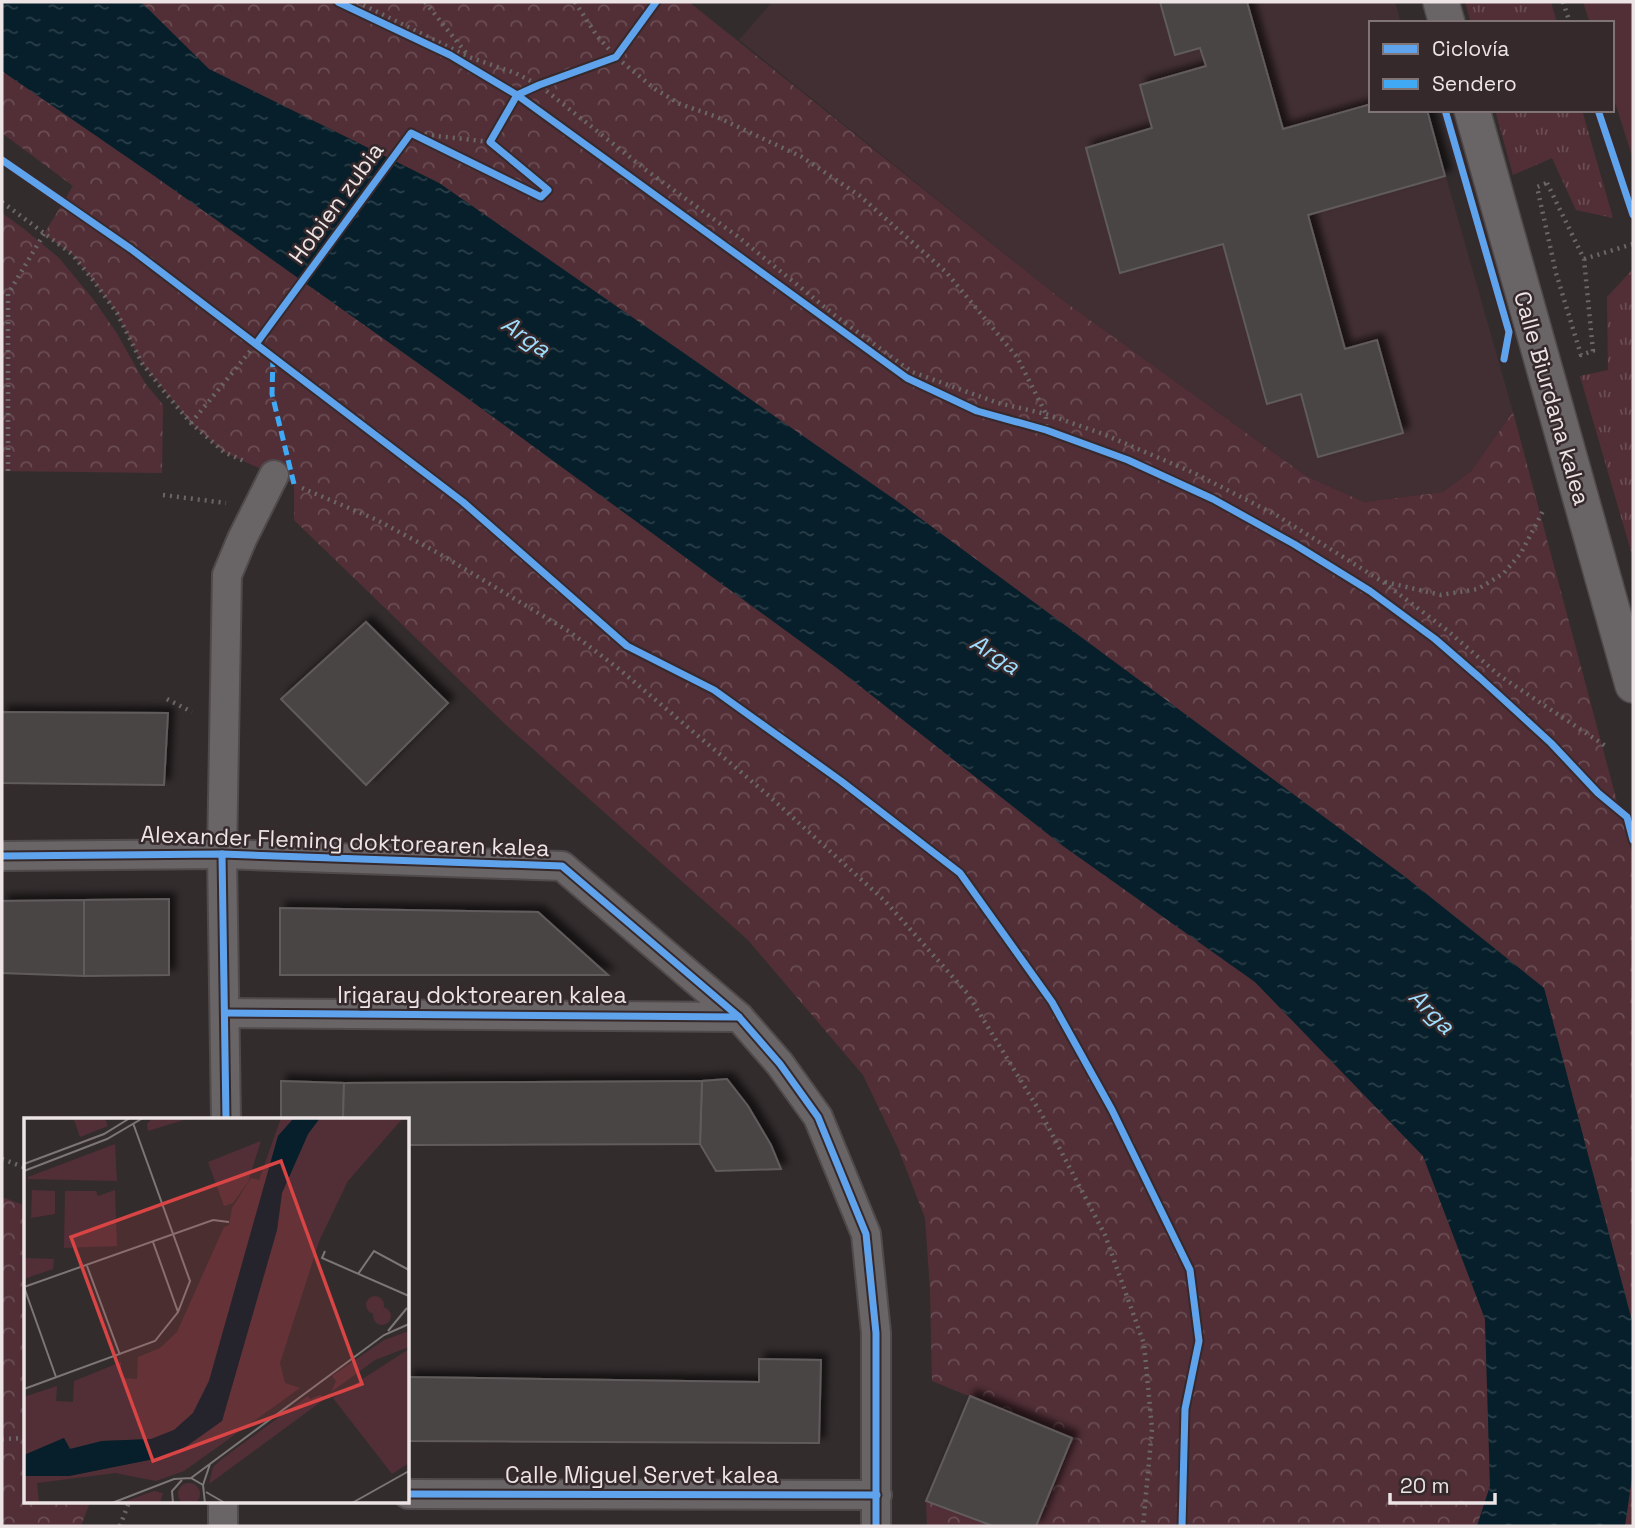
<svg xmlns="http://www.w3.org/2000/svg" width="1635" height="1528" font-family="'Space Grotesk',sans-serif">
<defs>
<pattern id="grass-tufts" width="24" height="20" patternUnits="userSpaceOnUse" patternTransform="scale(1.75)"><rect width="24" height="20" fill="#522f37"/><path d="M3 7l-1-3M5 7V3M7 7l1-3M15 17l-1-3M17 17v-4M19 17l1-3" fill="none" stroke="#6b4d54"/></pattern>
<pattern id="forest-crowns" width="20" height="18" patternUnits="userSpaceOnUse" patternTransform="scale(1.75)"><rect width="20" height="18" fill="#522f37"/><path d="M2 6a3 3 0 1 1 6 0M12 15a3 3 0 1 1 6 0" fill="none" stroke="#6b4d54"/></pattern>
<pattern id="water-ripples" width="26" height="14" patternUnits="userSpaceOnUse" patternTransform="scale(1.75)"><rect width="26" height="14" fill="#071f2a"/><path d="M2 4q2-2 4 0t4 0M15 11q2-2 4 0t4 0" fill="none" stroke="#2b3f49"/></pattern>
<filter id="shadow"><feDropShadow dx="6" dy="-6" stdDeviation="3.5" flood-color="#0009"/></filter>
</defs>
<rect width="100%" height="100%" fill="#332c2d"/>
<polygon fill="#422f33" points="772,2 1395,2 1401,23 1371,23 1371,110 1427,110 1513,412 1471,471 1443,492 1364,502 1306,476 1061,299 739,40"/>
<g fill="url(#grass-tufts)">
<polygon points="1465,2 1551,2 1557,23 1471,23"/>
<polygon points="1495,110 1582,110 1613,218 1576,210 1552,158 1513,175"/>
<polygon points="1633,269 1633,558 1580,376 1608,370 1607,297"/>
</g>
<g fill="url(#forest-crowns)">
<polygon points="141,2 689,2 1061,299 1306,476 1364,502 1443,492 1471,471 1513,412 1620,813 1633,856 1633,1324 1544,988 1404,876 901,504 439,183 209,69"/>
<polygon points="2,71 153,175 463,395 837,668 1064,846 1255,982 1423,1156 1485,1319 1490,1486 1477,1526 1036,1526 1072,1438 932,1381 930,1289 925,1218 898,1148 863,1075 748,940 505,724 294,520 294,484 224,452 191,423 142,363 117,313 93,280 72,254 44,234 73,186 2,133"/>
<polygon points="2,213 24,229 59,258 93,299 116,332 145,383 163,405 162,473 2,471"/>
<polygon points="2,1197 26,1206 26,1502 90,1502 81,1526 2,1526"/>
<polygon points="1633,1470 1633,1526 1625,1526"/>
<polygon points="926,1501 993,1526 927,1526"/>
</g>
<polygon fill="#522f37" points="1583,2 1633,2 1633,159 1612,93 1612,23 1590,23"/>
<polygon fill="url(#water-ripples)" points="2,2 141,2 209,69 439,183 901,504 1404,876 1544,988 1633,1325 1633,1470 1625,1526 1477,1526 1490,1486 1485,1319 1423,1156 1255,982 1063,846 837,668 463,395 153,175 2,71"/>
<g fill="#494445" stroke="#615b5c" stroke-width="2" filter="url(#shadow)">
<polygon points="1160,2 1247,2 1283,129 1371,104 1371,110 1427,110 1445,176 1308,215 1345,349 1377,340 1403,433 1318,457 1301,394 1267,404 1223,244 1120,273 1086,148 1152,128 1140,85 1206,66 1200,48 1175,55"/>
<polygon points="366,622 448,703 366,785 281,699"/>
<polygon points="2,712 168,713 164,785 2,783"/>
<polygon points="169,899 169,975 84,976 84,900"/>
<polygon points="84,900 84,976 2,973 2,901"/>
<polygon points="280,908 538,912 608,975 280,975"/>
<polygon points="727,1079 748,1106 771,1145 781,1169 716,1171 700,1144 702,1081"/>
<polygon points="281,1081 344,1083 343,1120 281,1120"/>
<polygon points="702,1081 700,1144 408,1145 408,1120 343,1120 344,1083"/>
<polygon points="759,1359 821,1360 819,1443 408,1441 408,1377 759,1382"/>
<polygon points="970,1396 1072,1438 1036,1526 993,1526 926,1501"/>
</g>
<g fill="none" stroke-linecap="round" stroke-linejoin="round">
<g stroke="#504a4b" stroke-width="32">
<g id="minor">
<polyline points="2,856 222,854 562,866 739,1017 780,1064 818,1117 866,1234 876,1333 876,1526"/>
<polyline points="225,1013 739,1017"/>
<polyline points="226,1120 222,854 227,575 242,539 274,475"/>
<polyline points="408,1494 877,1495"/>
<polyline points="223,1526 223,1502"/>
</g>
</g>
<g stroke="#504a4b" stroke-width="38">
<g id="tertiary">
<polyline points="1441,2 1447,23"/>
<polyline points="1472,110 1633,685"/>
</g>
</g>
<g stroke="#6a6767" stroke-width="4.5" stroke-dasharray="2 5" stroke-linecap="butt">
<polyline points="357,2 469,57 515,73 539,85 646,170 737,236 837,317 912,372 998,403 1046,414 1103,434 1194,473 1276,515 1383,582 1448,631 1500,676 1607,747"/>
<polyline points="425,2 467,54"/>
<polyline points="575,2 597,36 616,57 655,89 680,104 717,117 802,157 860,196 946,272 1017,357 1046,414 1046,430"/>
<polyline points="1563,2 1570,23"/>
<polyline points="1598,110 1633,215"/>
<polygon points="411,133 490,142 548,190 541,197"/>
<polyline points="490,142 517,95 539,85 616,57 656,2"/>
<polygon points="1547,183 1584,259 1593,351 1581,355 1556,273 1537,187"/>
<polyline points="2,202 72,254 93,280 117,313 142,363 167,395 191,423 224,452 246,462"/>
<polyline points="1584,259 1633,244"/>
<polyline points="191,423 256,344 411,133"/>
<polyline points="8,471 8,294 44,234"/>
<polyline points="302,488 377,520 438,553 570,632 619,669 768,795 885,901 967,993 1042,1115 1105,1235 1144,1344 1152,1429 1143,1526"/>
<polyline points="163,495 226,503"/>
<polyline points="1385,582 1441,595 1478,589 1504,573 1521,553 1544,509"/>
<polyline points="167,699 192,712"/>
<polyline points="2,1159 26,1168"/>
<polyline points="2,1439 26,1438"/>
<polyline points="120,1526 129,1502"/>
</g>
<use href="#minor" stroke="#696465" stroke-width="28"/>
<use href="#tertiary" stroke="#696465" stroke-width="35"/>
<polyline stroke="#3fa9f5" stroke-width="5" stroke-dasharray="10 5" stroke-linecap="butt" points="273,357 272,394 294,484"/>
<g stroke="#36292c" stroke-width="11">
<g id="cycleway">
<polyline points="338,2 450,55 517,95 907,378 977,411 1046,430 1128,460 1213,499 1294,544 1370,591 1435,639 1480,678 1551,743 1598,793 1627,817 1633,840"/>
<polyline points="1445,110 1509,332 1504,359"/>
<polyline points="1598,110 1633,215"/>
<polyline points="2,160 131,249 463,502 627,646 714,690 841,781 960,873 1052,1002 1112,1110 1190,1270 1199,1341 1185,1409 1182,1526"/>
<polyline points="256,344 411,133 541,197 548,190 490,142 517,95 539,85 616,57 656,2"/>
<polyline points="222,854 226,1120"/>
<polyline points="2,856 222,854 562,866 739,1017 780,1064 818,1117 866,1234 876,1333 876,1526"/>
<polyline points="225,1013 739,1017"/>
<polyline points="408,1494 877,1495"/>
</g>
</g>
<use href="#cycleway" stroke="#60a3ed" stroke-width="7"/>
</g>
<g text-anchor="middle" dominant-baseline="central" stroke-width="5" stroke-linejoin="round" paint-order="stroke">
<g font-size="23" fill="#ece4e5" stroke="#36292c">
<text transform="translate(336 203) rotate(-54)">Hobien zubia</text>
<text transform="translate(1552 398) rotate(74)">Calle Biurdana kalea</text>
<text transform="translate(345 841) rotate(2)">Alexander Fleming doktorearen kalea</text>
<text x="482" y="995">Irigaray doktorearen kalea</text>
<text x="642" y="1475">Calle Miguel Servet kalea</text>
</g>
<g font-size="24" font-style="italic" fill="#9edcfb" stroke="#36292c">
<text transform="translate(526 336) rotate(35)">Arga</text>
<text transform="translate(995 654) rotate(33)">Arga</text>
<text transform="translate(1432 1011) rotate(45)">Arga</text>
</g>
</g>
<g transform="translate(24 1118)">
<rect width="385" height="385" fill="#332c2d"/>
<path d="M81 0 84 8 56 19 50 2ZM385 213V229L351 242 307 274 312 263 308 258 360 222ZM296 277 302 280 185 366 189 349 199 340 284 278 286 281Z" fill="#522f37"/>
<path d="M128 0H166L124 13 123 6ZM257 0H270L254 18 185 263 169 295 150 312 127 321 78 323 46 331 40 320 0 337V279L33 268 32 283 49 284 50 263 97 244V260L113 261 114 239 136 230 153 214 200 109 205 107 208 90 227 60 235 62ZM296 0H379L324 63 296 121 256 245 261 265 276 270 160 353 132 363 91 355 13 365 15 385H0V358H45L150 337 198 303 253 112 258 75 284 16ZM237 23 224 64 209 85 200 88 184 44ZM91 26 93 63 4 61V59ZM8 72 31 73V96L7 100ZM91 72 93 128 40 130 41 73H72L74 78ZM0 140 30 141 29 151 0 161ZM130 373 139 375 136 385H96Z" fill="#522f37"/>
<path d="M154 376a11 11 0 1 1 22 0a11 11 0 1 1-22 0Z" fill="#522f37"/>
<path d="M342 187a9 9 0 1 1 18 0a9 9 0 1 1-18 0ZM349 198a9 9 0 1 1 18 0a9 9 0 1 1-18 0ZM385 231V345L368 356 309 280Z" fill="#522f37"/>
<path d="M270 0H296L284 16 258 75 253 112 198 303 150 337 45 358H0V337L40 320 46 331 78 323 127 321 150 312 169 295 185 263 254 18Z" fill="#071f2a"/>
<path fill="none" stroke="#7d7677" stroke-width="2" d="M0 46 80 16 106 0M0 53 83 21 119 0M129 124 154 194M301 133 298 140 385 178M63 148 96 237M334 156 350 133 385 152M0 169 189 102 205 104M0 169 32 259M364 213 383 190M0 271 131 223 154 194 166 163 109 5M167 360 360 217 385 206M179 367 186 346M182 374 201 385M88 385 150 361 167 360 179 367 181 385M149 385 148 373 158 362M328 385 385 353"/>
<path fill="#d94444" fill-opacity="0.15" stroke="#d94444" stroke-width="3.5" d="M257 43 338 266 129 343 47 119Z"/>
<rect width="385" height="385" fill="none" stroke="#ece4e5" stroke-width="3.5"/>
</g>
<rect width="1635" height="1528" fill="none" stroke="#ece4e5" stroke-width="7"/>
<rect x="1369" y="21" width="245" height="91" fill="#36292c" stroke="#7f7476" stroke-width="2"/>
<rect x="1383" y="44" width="35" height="10" fill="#60a3ed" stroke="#7f7476" stroke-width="2"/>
<text x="1432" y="56" font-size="21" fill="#ece4e5">Ciclovía</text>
<rect x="1383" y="79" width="35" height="10" fill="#3fa9f5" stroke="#7f7476" stroke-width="2"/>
<text x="1432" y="91" font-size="21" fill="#ece4e5">Sendero</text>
<path d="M1390 1493v10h105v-10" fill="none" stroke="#ece4e5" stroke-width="3.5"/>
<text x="1400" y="1493" font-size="21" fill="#ece4e5" stroke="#36292c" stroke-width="5" paint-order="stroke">20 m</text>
</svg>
